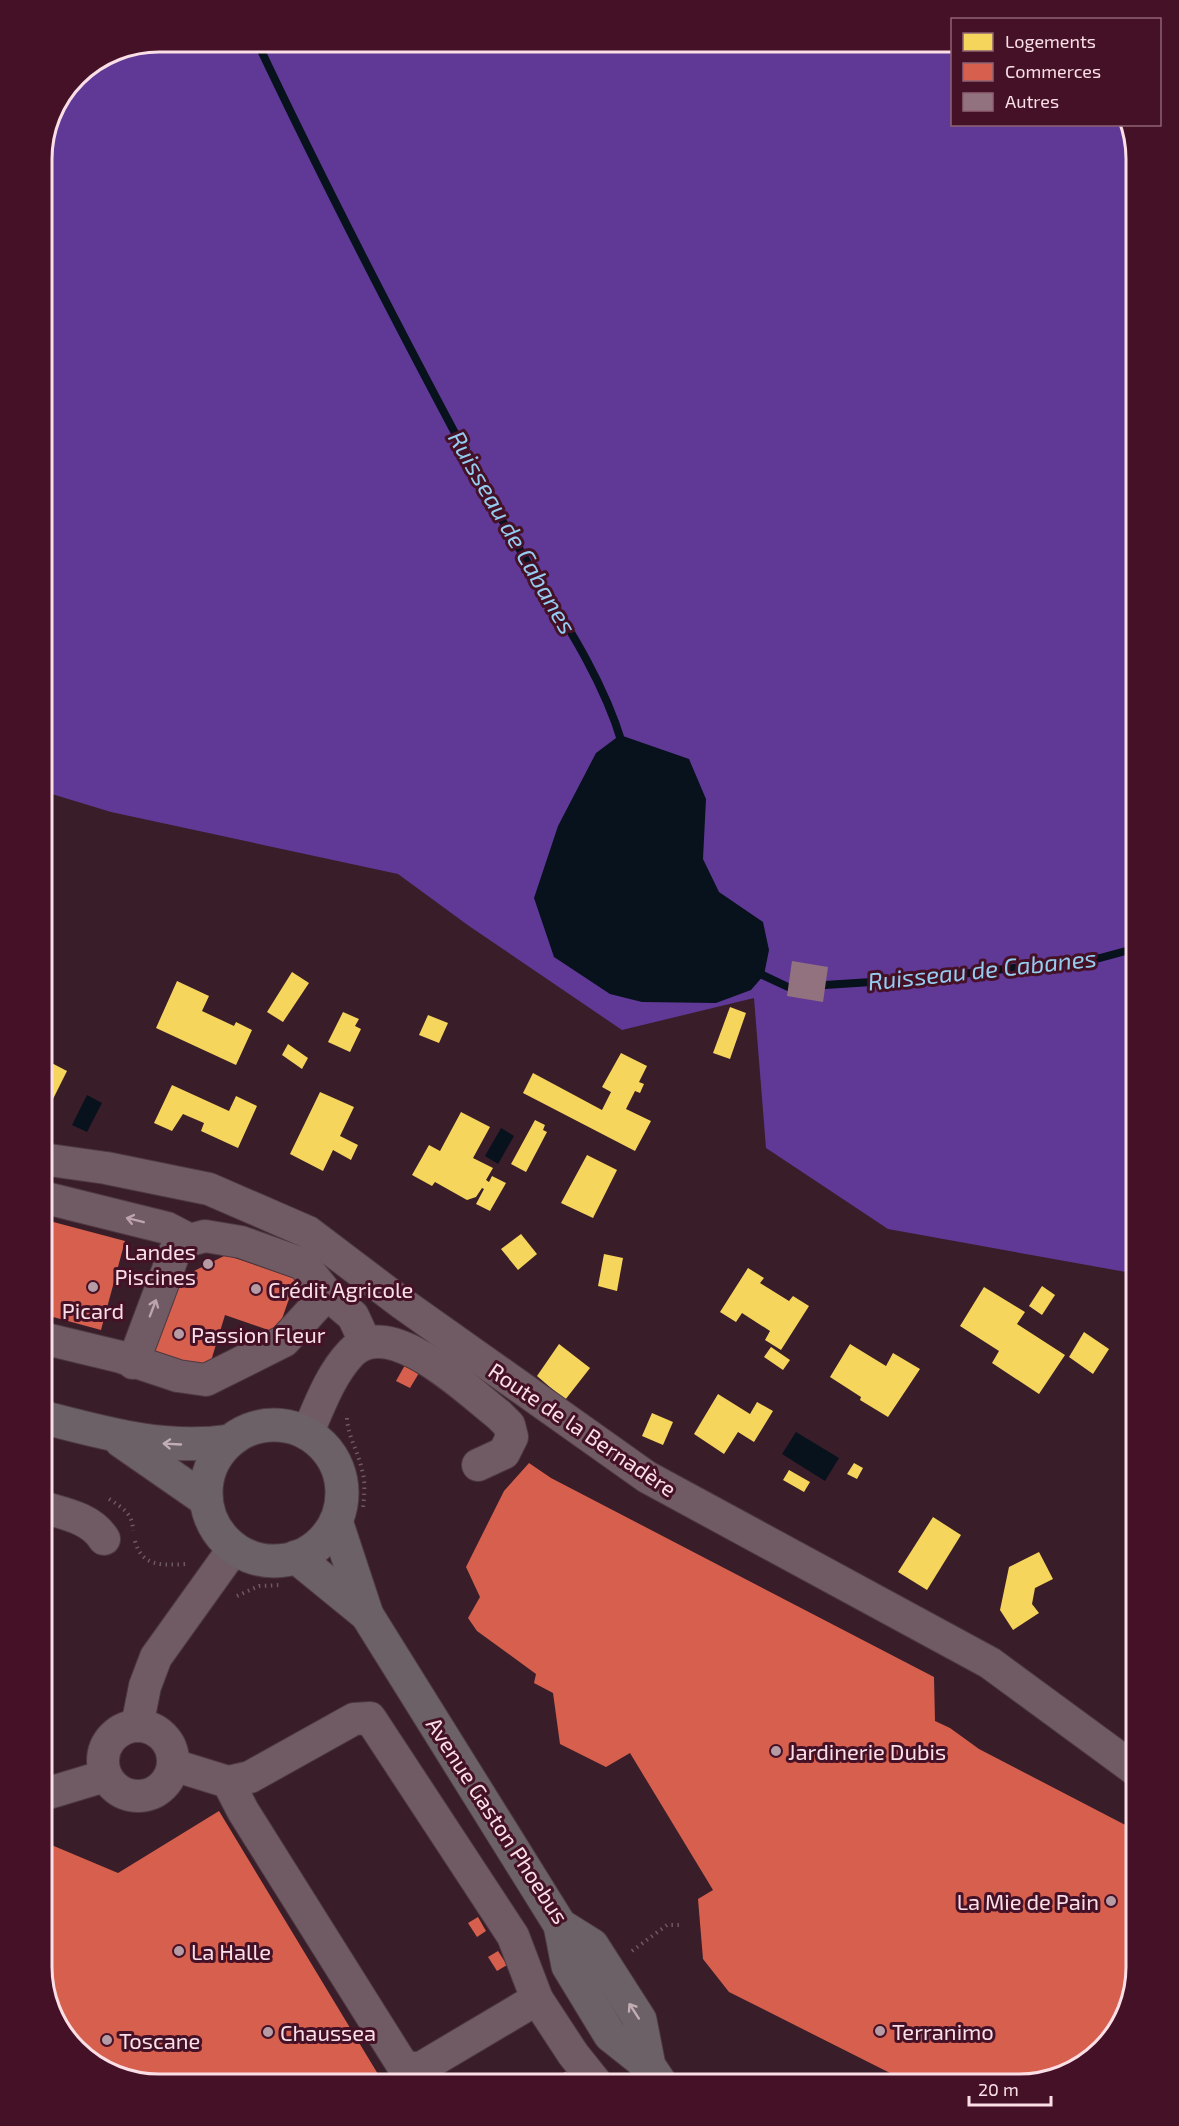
<svg xmlns="http://www.w3.org/2000/svg" width="1179" height="2126" font-family="'Exo 2',sans-serif">
<rect width="100%" height="100%" fill="#391d29"/>
<polygon fill="#603996" points="160,42 952,42 952,124 1130,125 1137,160 1137,1274 888,1229 766,1148 754,998 622,1030 469,926 398,874 111,812 42,791 42,153 51,114 77,76 115,51"/>
<g fill="#07121d">
<polygon points="620,735 689,759 706,799 703,859 719,892 763,922 769,950 764,975 751,990 716,1003 642,1002 610,994 554,957 534,898 558,826 596,753"/>
<polygon points="87,1095 102,1103 87,1132 72,1125"/>
<polygon points="501,1128 514,1136 498,1164 485,1156"/>
<polygon points="796,1432 839,1458 825,1481 782,1454"/>
</g>
<g fill="#f6d55c">
<polygon points="292,972 309,983 283,1022 267,1012"/>
<polygon points="177,981 209,996 202,1011 234,1026 236,1022 252,1030 236,1065 156,1028"/>
<polygon points="730,1007 746,1013 730,1059 713,1053"/>
<polygon points="343,1012 359,1019 355,1026 361,1029 350,1052 328,1042"/>
<polygon points="428,1015 448,1023 439,1043 419,1035"/>
<polygon points="288,1044 308,1058 302,1069 282,1055"/>
<polygon points="621,1053 647,1066 639,1082 644,1084 640,1093 635,1091 626,1109 651,1121 635,1151 523,1093 533,1073 602,1110 611,1092 602,1087"/>
<polygon points="42,1058 67,1071 42,1121"/>
<polygon points="172,1085 229,1111 236,1096 257,1106 238,1148 201,1131 204,1123 183,1114 172,1131 154,1123"/>
<polygon points="320,1092 354,1107 340,1136 358,1145 351,1160 333,1150 323,1171 290,1154"/>
<polygon points="461,1112 490,1127 473,1158 493,1168 486,1180 489,1182 492,1176 506,1183 490,1211 476,1204 484,1189 482,1188 476,1197 467,1200 435,1182 432,1186 412,1175 429,1145 440,1151"/>
<polygon points="535,1120 545,1125 543,1130 547,1132 526,1172 511,1164"/>
<polygon points="587,1155 617,1170 593,1218 561,1203"/>
<polygon points="521,1234 537,1254 518,1270 501,1249"/>
<polygon points="604,1254 623,1258 617,1291 598,1286"/>
<polygon points="748,1268 764,1278 760,1283 789,1301 793,1296 809,1306 781,1350 765,1340 770,1331 742,1313 736,1322 720,1312"/>
<polygon points="1042,1286 1055,1295 1042,1315 1029,1306"/>
<polygon points="984,1287 1025,1312 1017,1324 1065,1355 1039,1394 992,1363 999,1351 960,1326"/>
<polygon points="1084,1332 1109,1349 1093,1374 1069,1357"/>
<polygon points="559,1344 590,1368 565,1400 537,1376"/>
<polygon points="850,1344 886,1366 893,1353 920,1369 888,1417 860,1400 861,1397 830,1377"/>
<polygon points="771,1347 790,1360 783,1370 764,1357"/>
<polygon points="718,1394 750,1414 757,1402 773,1411 754,1442 738,1432 724,1454 694,1434"/>
<polygon points="652,1413 673,1422 663,1445 642,1436"/>
<polygon points="854,1463 863,1468 857,1479 847,1474"/>
<polygon points="789,1470 810,1482 804,1492 783,1480"/>
<polygon points="933,1517 961,1535 927,1590 898,1572"/>
<polygon points="1039,1552 1053,1579 1035,1588 1032,1604 1039,1613 1013,1630 1000,1610 1009,1567"/>
</g>
<g fill="#d6604d">
<polygon points="42,1219 125,1241 101,1330 42,1314"/>
<polygon points="226,1255 296,1279 277,1333 225,1315 207,1374 147,1361 174,1281"/>
<polygon points="405,1365 419,1373 410,1388 396,1381"/>
<polygon points="529,1463 551,1478 934,1677 935,1721 950,1728 979,1749 1135,1830 1130,1839 1137,1842 1137,1966 1128,1988 1130,1989 1117,2031 1065,2075 1019,2084 897,2084 900,2078 729,1992 703,1959 698,1899 713,1890 630,1753 606,1767 560,1744 553,1693 534,1683 536,1674 477,1631 468,1618 480,1597 466,1567 504,1491"/>
<polygon points="219,1811 384,2084 153,2084 94,2064 51,2012 42,1966 42,1841 118,1873"/>
<polygon points="478,1917 486,1931 477,1937 468,1923"/>
<polygon points="498,1951 507,1965 497,1971 488,1957"/>
<polygon points="570,2069 579,2082 576,2084 566,2084 560,2075"/>
</g>
<g fill="none" stroke-linecap="round" stroke-linejoin="round">
<g stroke="#07121d" stroke-width="8">
<path d="M257 42C331 198 411 352 493 504 536 583 596 656 622 743"/>
<polyline points="754,971 788,987"/>
<polyline points="825,985 918,979 1100,958 1137,948"/>
</g>
</g>
<polygon fill="#93727f" points="792,961 828,967 823,1002 787,996"/>
<g fill="none" stroke-linecap="round" stroke-linejoin="round">
<g stroke="#4e3941" stroke-width="34">
<g id="minor">
<polyline points="42,1159 106,1168 209,1189 308,1232 403,1304 647,1477 990,1663 1137,1771"/>
<polyline points="42,1197 167,1228 190,1240"/>
<polyline points="42,1338 121,1357 178,1376 206,1380 284,1341 327,1294"/>
<polyline points="133,1363 175,1251 190,1240 205,1236 241,1242 303,1264 327,1294 353,1316 365,1342"/>
<path d="M307 1434C319 1407 330 1375 351 1353 389 1313 468 1391 499 1415L509 1425 512 1437 504 1453 478 1465"/>
<path d="M42 1507C65 1514 91 1518 104 1539"/>
<circle cx="138" cy="1761" r="35"/>
<polyline points="137,1726 145,1686 156,1657 234,1548"/>
<polyline points="173,1765 228,1782 250,1777 354,1719 370,1718 513,1936 537,1999 573,2054 597,2084"/>
<polyline points="228,1782 243,1811 403,2066 419,2069 537,1999"/>
<polyline points="42,1795 105,1776"/>
</g>
</g>
<g stroke="#4e3941" stroke-width="35">
<g id="major">
<path d="M42 1417C104 1433 165 1451 230 1441"/>
<circle cx="274" cy="1493" r="68"/>
<polyline points="121,1441 206,1500"/>
<polyline points="336,1521 367,1615 560,1925 592,1945 640,2020 649,2066 661,2084"/>
<polyline points="296,1557 367,1615"/>
<polyline points="560,1925 568,1966 610,2035 649,2066"/>
</g>
</g>
<g stroke="#6f5961" stroke-width="4" stroke-dasharray="1.5 4.5" stroke-linecap="butt">
<path d="M347 1418C348 1437 358 1451 362 1470 366 1483 364 1496 363 1509"/>
<polyline points="42,1474 52,1477"/>
<path d="M109 1499C123 1508 133 1514 133 1531"/>
<path d="M135 1541C142 1568 164 1565 187 1564"/>
<polyline points="237,1596 259,1586 281,1585"/>
<polyline points="632,1951 667,1925 681,1925"/>
</g>
<use href="#minor" stroke="#705a63" stroke-width="32"/>
<use href="#major" stroke="#6b6166" stroke-width="33"/>
</g>
<defs><path id="oneway-shaft" d="M-6 0H5M1.5-3L5.5 0L1.5 3" fill="none" stroke-width="1.6" stroke-linecap="round" stroke-linejoin="round" transform="scale(1.5)"/></defs>
<g stroke="#bca3ac">
<use href="#oneway-shaft" transform="translate(135 1220) rotate(-166)"/>
<use href="#oneway-shaft" transform="translate(153 1308) rotate(-69)"/>
</g>
<g stroke="#c1adb3">
<use href="#oneway-shaft" transform="translate(172 1444) rotate(-177)"/>
<use href="#oneway-shaft" transform="translate(634 2011) rotate(-123)"/>
</g>
<g fill="#b79ba4" stroke="#451127" stroke-width="2">
<circle cx="208" cy="1264" r="6"/>
<circle cx="93" cy="1287" r="6"/>
<circle cx="256" cy="1289" r="6"/>
<circle cx="179" cy="1334" r="6"/>
<circle cx="776" cy="1751" r="6"/>
<circle cx="1111" cy="1901" r="6"/>
<circle cx="179" cy="1951" r="6"/>
<circle cx="880" cy="2031" r="6"/>
<circle cx="268" cy="2032" r="6"/>
<circle cx="107" cy="2040" r="6"/>
</g>
<g text-anchor="middle" dominant-baseline="central" stroke-width="6" stroke-linejoin="round" paint-order="stroke">
<g font-size="22" fill="#fbdfe7" stroke="#451127" text-anchor="start">
<text x="196" y="1251" text-anchor="end">Landes<tspan x="196" dy="25">Piscines</tspan></text>
<text x="268" y="1289">Crédit Agricole</text>
<text x="93" y="1310" text-anchor="middle">Picard</text>
<text x="191" y="1334">Passion Fleur</text>
<text x="788" y="1751">Jardinerie Dubis</text>
<text x="1099" y="1901" text-anchor="end">La Mie de Pain</text>
<text x="191" y="1951">La Halle</text>
<text x="892" y="2031">Terranimo</text>
<text x="280" y="2032">Chaussea</text>
<text x="119" y="2040">Toscane</text>
</g>
<g font-size="22" fill="#fbdfe7" stroke="#451127">
<text transform="translate(583 1429) rotate(34)">Route de la Bernadère</text>
<text transform="translate(498 1820) rotate(57)">Avenue Gaston Phoebus</text>
</g>
<g font-size="24" font-style="italic" fill="#95cdf1" stroke="#451127">
<text transform="translate(513 532) rotate(60)">Ruisseau de Cabanes</text>
<text transform="translate(982 969) rotate(-6)">Ruisseau de Cabanes</text>
</g>
</g>
<path d="M0 0H1179V2126H0ZM159 52H1019A107 107 0 0 1 1126 159V1967A107 107 0 0 1 1019 2074H159A107 107 0 0 1 52 1967V159A107 107 0 0 1 159 52Z" fill="#451127" fill-rule="evenodd"/>
<path fill="none" stroke="#fbdfe7" stroke-width="3" d="M159 52H1019A107 107 0 0 1 1126 159V1967A107 107 0 0 1 1019 2074H159A107 107 0 0 1 52 1967V159A107 107 0 0 1 159 52Z"/>
<rect x="951" y="18" width="210" height="108" fill="#451127" stroke="#8e6374" stroke-width="1.5"/>
<rect x="963" y="33" width="30" height="18" fill="#f6d55c" stroke="#8e6374" stroke-width="1.5"/>
<text x="1005" y="48" font-size="18" fill="#fbdfe7">Logements</text>
<rect x="963" y="63" width="30" height="18" fill="#d6604d" stroke="#8e6374" stroke-width="1.5"/>
<text x="1005" y="78" font-size="18" fill="#fbdfe7">Commerces</text>
<rect x="963" y="93" width="30" height="18" fill="#93727f" stroke="#8e6374" stroke-width="1.5"/>
<text x="1005" y="108" font-size="18" fill="#fbdfe7">Autres</text>
<path d="M969 2096v9h82v-9" fill="none" stroke="#fbdfe7" stroke-width="3"/>
<text x="978" y="2096" font-size="18" fill="#fbdfe7" stroke="#451127" stroke-width="4.5" paint-order="stroke">20 m</text>
</svg>
